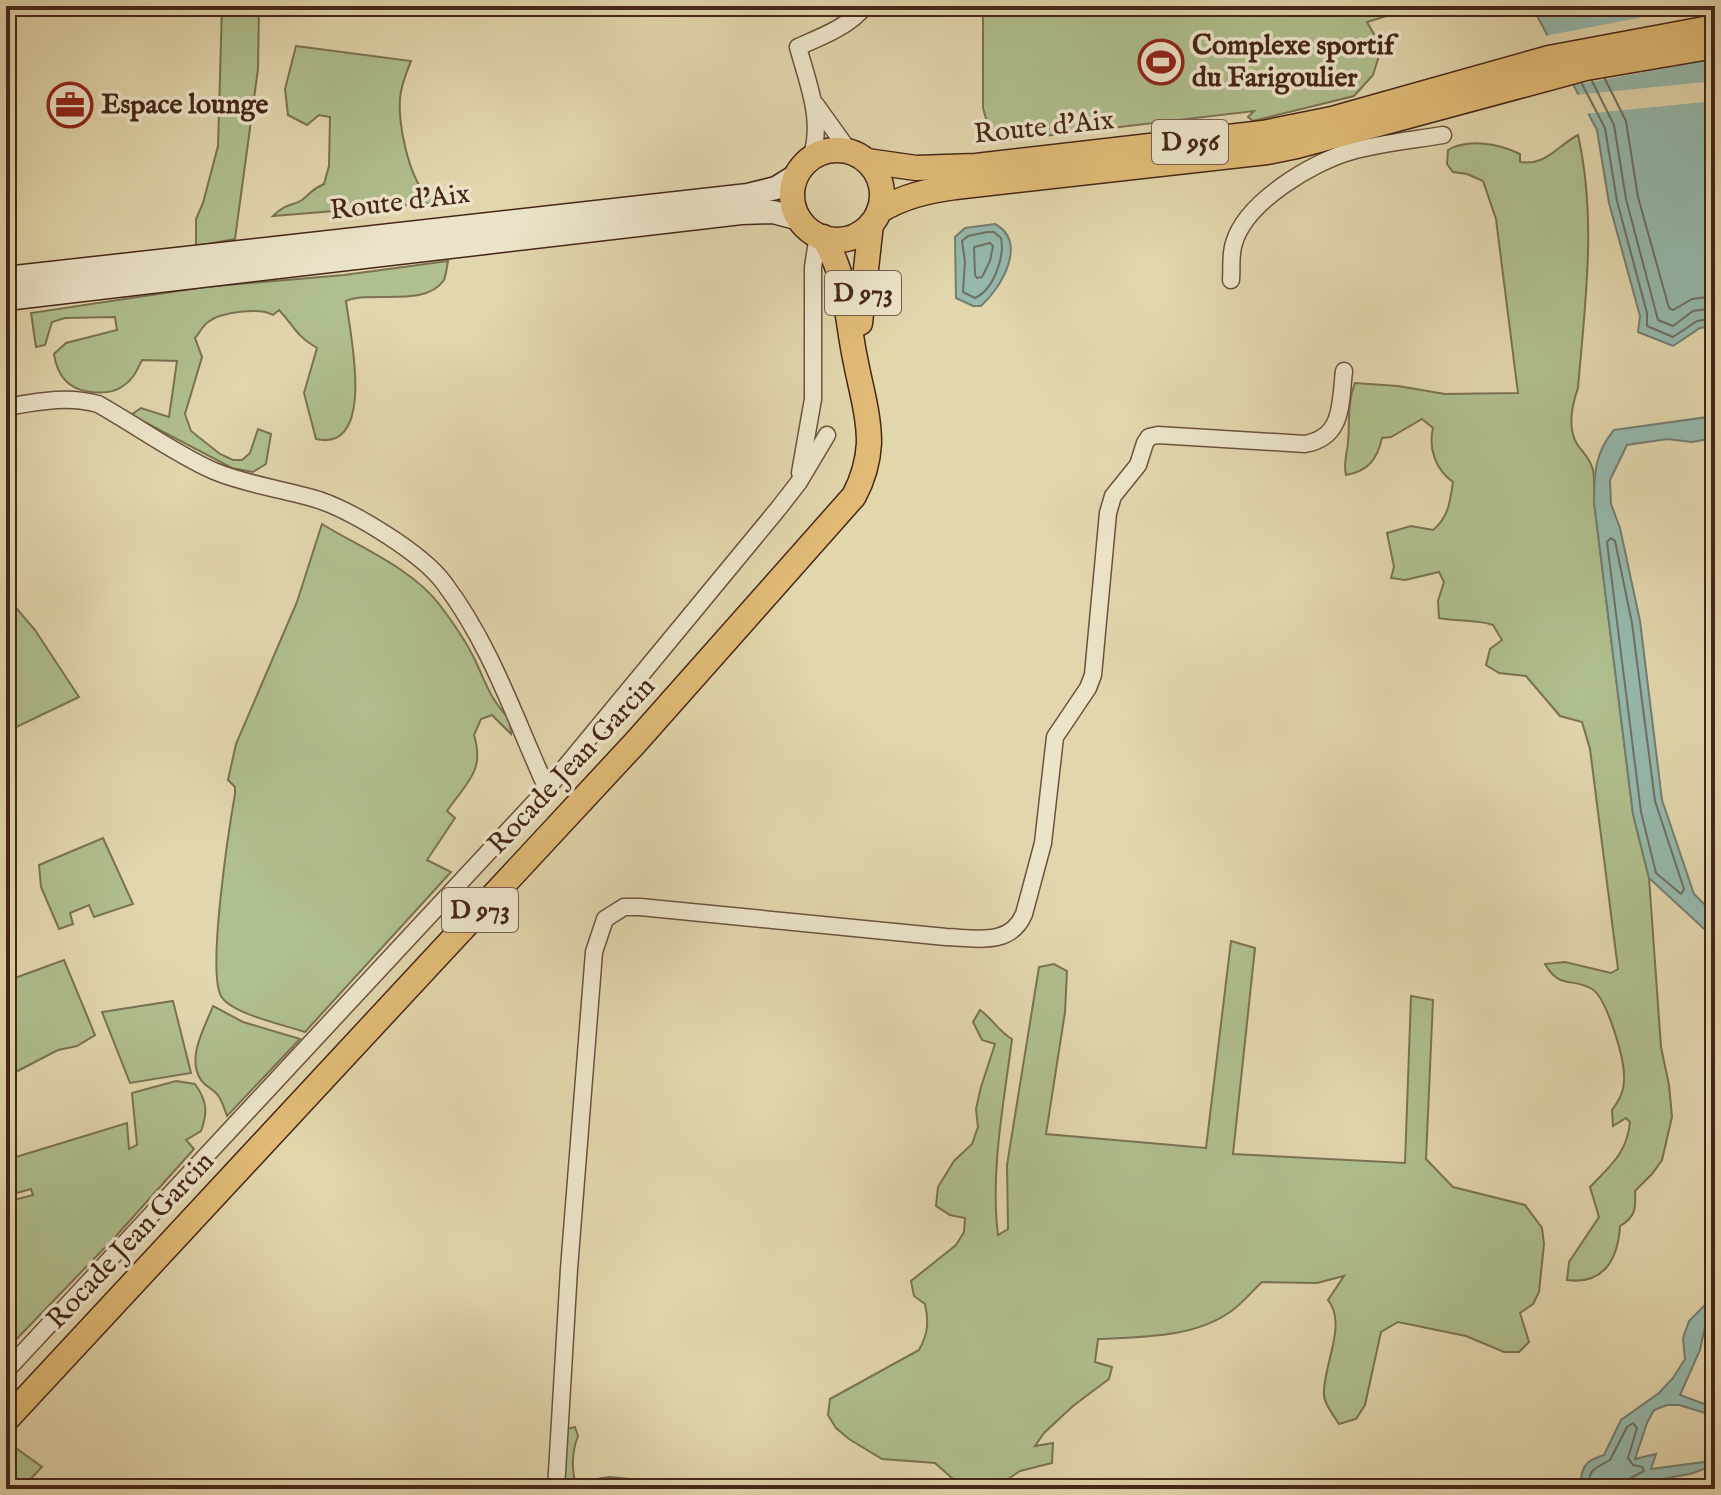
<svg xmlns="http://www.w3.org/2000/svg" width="1721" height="1495" font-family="'IM FELL English',serif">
<rect width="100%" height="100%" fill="#e2d6ac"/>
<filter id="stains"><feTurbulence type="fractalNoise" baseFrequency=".0025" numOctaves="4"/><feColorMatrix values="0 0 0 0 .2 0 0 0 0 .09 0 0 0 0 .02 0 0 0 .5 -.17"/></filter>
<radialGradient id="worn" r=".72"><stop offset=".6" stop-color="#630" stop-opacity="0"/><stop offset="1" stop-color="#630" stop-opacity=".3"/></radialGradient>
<g fill="#afbf8d" stroke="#7a7252" stroke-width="2">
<polygon points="222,6 259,6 258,69 235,239 196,246 196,219 203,203 218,146"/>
<polygon points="983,6 1395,6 1396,13 1367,22 1378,41 1378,59 1373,75 1354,96 1253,121 1248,117 1254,111 993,142 983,108"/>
<polygon points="1402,6 1492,6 1410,15"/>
<path d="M296 46 411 61C406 73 401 86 400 98 398 124 408 171 423 191L438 190 446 202 273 216C287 202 291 207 302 200 311 193 312 189 324 184L329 166 330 117 319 115 307 125 288 115 285 89Z"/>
<path d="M1578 135C1597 219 1585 304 1578 388 1572 405 1567 427 1577 444 1583 453 1590 458 1593 470 1595 480 1594 492 1594 502L1633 814 1649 878 1661 1047 1669 1085 1672 1117 1662 1160 1652 1174 1635 1191C1636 1207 1636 1217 1620 1226 1618 1259 1604 1285 1567 1280L1569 1262 1599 1217 1590 1187C1611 1165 1627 1153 1630 1122L1626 1118 1613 1126 1612 1110C1620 1099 1625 1090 1624 1076 1624 1058 1607 998 1592 989 1572 977 1560 990 1545 964L1565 962 1611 973 1618 969 1590 749 1582 722 1560 716 1526 676 1499 673 1486 665 1490 649 1502 640 1493 625C1475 619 1458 622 1439 618L1438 601 1444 582 1439 572 1405 580 1391 578 1394 567 1387 533 1411 526 1433 530C1449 517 1450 501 1453 482 1436 470 1428 449 1433 428L1422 419 1391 437 1382 438C1377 460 1368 471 1346 475 1343 464 1347 454 1348 442 1350 422 1347 402 1355 383L1398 386 1445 394 1518 393 1496 219 1483 181 1467 174 1453 172 1447 164 1448 150C1468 138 1500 144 1520 154V162C1546 166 1557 146 1578 135Z"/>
<path d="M448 261C447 266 446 275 444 280 425 308 373 290 346 301 350 332 377 453 316 439L304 393 317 348C294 334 296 328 279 310L273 315C260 307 221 312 208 322 203 325 199 334 195 338L202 357 185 414 191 431 220 454 233 460H242L250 453 258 429 271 434 266 464 253 472 232 468 131 415 141 408 169 417 177 361 142 360C137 370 133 380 123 386 110 396 81 394 68 383 60 376 55 364 54 354L66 343 117 330 115 317 65 318 52 322 45 345 36 347 31 313 205 287 344 275Z"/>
<path d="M322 524C361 548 411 568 439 604 452 621 467 643 476 662 486 684 492 702 510 719L511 734 492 715 481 719 474 735C485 771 467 782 447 811L455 818 427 860 451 872 305 1032C285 1025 231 1014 221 996 207 971 229 828 235 794V787L228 780 236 744 297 602Z"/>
<polygon points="6,596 35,630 79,697 6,732"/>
<polygon points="103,838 133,904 94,917 89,905 70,913 73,924 59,929 41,887 39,865"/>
<path d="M1231 941 1255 948 1233 1154 1405 1163 1411 996 1433 1000 1426 1159 1453 1187 1525 1205 1542 1228 1544 1244 1539 1292 1533 1304 1520 1313 1529 1342 1519 1352H1504L1466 1336 1398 1322 1381 1332 1365 1405 1356 1419 1339 1424C1334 1416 1324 1404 1324 1395 1322 1367 1348 1325 1328 1300L1344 1276 1317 1283 1262 1282C1252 1291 1242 1304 1230 1312 1193 1338 1141 1337 1098 1339L1095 1362 1112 1367 1109 1379 1073 1406 1044 1433 1035 1446 1053 1443 1052 1463 1020 1471 993 1489H952L953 1479 935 1463 882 1459 849 1439 836 1428 828 1415 830 1399 919 1350C928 1334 929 1322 925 1304L914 1296 911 1281 956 1245 964 1232 965 1218 950 1215 936 1206 938 1187 954 1161 972 1144 978 1127 976 1109 981 1087 995 1044 982 1040 973 1022 980 1010C993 1019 998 1031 1012 1039 1004 1102 990 1172 998 1235L1008 1229 1007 1165 1039 967 1054 964 1067 971 1065 1012 1046 1134 1206 1148Z"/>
<polygon points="6,959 15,978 64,960 95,1035 77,1046 58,1050 6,1077"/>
<polygon points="173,1001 191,1073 130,1083 102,1012"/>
<path d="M213 1006 243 1022 300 1039 227 1116C224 1108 222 1099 216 1093 211 1088 205 1086 201 1080 186 1058 205 1027 213 1006Z"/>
<path d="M176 1081 195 1084C207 1101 208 1112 201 1131L186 1140 194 1149 116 1236 6 1350V1202L33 1195 31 1189 6 1196V1160L127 1123 129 1149 137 1145 132 1093Z"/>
<path d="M575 1427 578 1436C571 1454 571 1470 577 1489H561L567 1429Z"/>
<polygon points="9,1443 42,1467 21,1489 6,1489 6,1446"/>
<polygon points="609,1477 736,1489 596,1489 596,1479"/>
</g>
<g fill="#95b9ad" stroke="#757e71" stroke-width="2">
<polygon points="1532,6 1690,6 1694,11 1715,12 1715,326 1700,328 1673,346 1638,332 1640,316 1609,203 1597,130"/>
<path d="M995 224C1028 242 1002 287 981 306H973L956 298 955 237 965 228Z"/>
<path d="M1715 416V438L1692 442 1667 439 1627 445 1610 480 1611 504 1620 528 1640 621 1662 800 1694 894 1715 915V939L1649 878 1633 814 1594 502C1594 474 1595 452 1614 430Z"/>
<path d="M1715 1267V1316L1711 1317 1704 1331 1700 1350 1680 1395 1715 1408V1416L1679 1405H1667L1654 1410 1647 1423 1635 1459 1656 1454 1651 1469 1704 1462 1715 1453V1465L1690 1474 1634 1484 1631 1489H1579C1582 1468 1583 1461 1604 1455L1621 1420 1659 1393 1673 1378 1685 1359 1683 1338 1689 1321 1707 1303Z"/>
</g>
<g fill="#e2d6ac">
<polygon points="1696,7 1715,8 1715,59 1570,86 1544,36"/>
<polygon points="1715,81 1715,101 1584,114 1575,95"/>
</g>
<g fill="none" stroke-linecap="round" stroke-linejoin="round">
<g stroke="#6e7062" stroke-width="2">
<polyline points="1605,79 1626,121 1638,197 1669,308 1673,310 1692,299 1715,296"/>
<polyline points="1592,81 1614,125 1626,199 1658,320 1673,326 1693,311 1715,308"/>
<polyline points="1582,84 1605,128 1617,201 1647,313 1647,326 1673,337 1697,321 1715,318"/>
<path d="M987 232H994L1001 238C1005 258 993 290 975 298L963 292 965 262 962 241 968 236Z"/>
<polygon points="990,243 993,246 990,261 982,277 977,278 975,275 974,247"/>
<polygon points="1611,538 1615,541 1632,623 1655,801 1684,889 1681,894 1656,873 1641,812 1607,542"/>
<path d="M1587 1489C1591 1466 1593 1470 1610 1460L1627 1427 1633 1423 1637 1428 1628 1458 1633 1465 1642 1467 1644 1471 1629 1479 1625 1489"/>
</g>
<g stroke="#6d523d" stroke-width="19">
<g id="street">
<polyline points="816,105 849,151"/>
<path d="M811 158C824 121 808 84 798 47 821 37 850 26 865 6"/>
<path d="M1231 280C1232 268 1230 255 1234 243 1246 202 1312 162 1352 151 1381 143 1413 140 1443 135"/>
<path d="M6 407C36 402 68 395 98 404 134 424 177 455 214 471 247 485 284 489 319 500 354 512 422 553 444 583 491 645 515 719 547 789"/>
<polyline points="800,473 813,399 813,267 818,235"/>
<polyline points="6,1371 547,789 778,509 799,482 827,435"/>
<path d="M556 1489 569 1269 594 952 605 919 624 907H640L946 937C975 938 1010 947 1024 914L1043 843 1055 737 1088 688 1093 675 1108 513 1113 496 1138 465 1145 443 1149 437 1158 435 1305 444C1344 437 1340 403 1344 371"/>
</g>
</g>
<g stroke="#462618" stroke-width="25">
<g id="secondary">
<polyline points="6,278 748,195 776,188 797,175"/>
<polyline points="6,299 741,213 773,212 800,219"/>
</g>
</g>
<g stroke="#462618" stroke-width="27">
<g id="primary">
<circle cx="837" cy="195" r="45"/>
<polyline points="867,161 916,168 976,166 1263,133 1332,119 1549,58 1715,27"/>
<path d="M879 211C904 196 927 191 955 187L1267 152 1297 146 1586 68 1715 46"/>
<polyline points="860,323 871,224"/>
<path d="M6 1420 636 742 854 496C863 479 868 462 869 443 869 415 861 389 856 363 846 318 848 277 823 237"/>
</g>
</g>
<use href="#street" stroke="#ece4c9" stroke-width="16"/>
<use href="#secondary" stroke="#ece4c9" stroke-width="22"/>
<use href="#primary" stroke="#e1bb76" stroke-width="24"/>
</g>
<defs>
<g id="stadium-ring" transform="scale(2.3)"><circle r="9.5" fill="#ece4c9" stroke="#8f2418" stroke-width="1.5"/><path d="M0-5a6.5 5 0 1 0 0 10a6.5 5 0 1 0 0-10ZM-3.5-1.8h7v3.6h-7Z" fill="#8f2418"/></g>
<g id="office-ring" transform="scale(2.3)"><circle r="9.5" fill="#ece4c9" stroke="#8f2418" stroke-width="1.5"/><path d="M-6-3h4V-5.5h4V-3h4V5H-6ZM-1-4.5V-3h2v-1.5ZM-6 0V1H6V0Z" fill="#8f2418"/></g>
</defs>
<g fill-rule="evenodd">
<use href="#stadium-ring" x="1161" y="62"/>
<use href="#office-ring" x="70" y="105"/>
</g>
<g text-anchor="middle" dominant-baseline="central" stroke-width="7" stroke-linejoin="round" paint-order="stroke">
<g fill="#ece4c9" stroke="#785f4d" stroke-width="2">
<rect x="1152" y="120" width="76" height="44" rx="6"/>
<rect x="825" y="271" width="76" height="44" rx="6"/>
<rect x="442" y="888" width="76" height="44" rx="6"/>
</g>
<g font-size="26" font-weight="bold" fill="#462618">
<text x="1190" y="142">D 956</text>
<text x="863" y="293">D 973</text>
<text x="480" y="910">D 973</text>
</g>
<g font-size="28" font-weight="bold" fill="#462618" stroke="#ece4c9" text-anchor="start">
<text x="1192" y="46">Complexe sportif<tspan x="1192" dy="32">du Farigoulier</tspan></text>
<text x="101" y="105">Espace lounge</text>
</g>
<g font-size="28" fill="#462618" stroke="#ece4c9">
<text transform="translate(1044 128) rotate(-6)">Route d'Aix</text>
<text transform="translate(400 203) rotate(-7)">Route d'Aix</text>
<text transform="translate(572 766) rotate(-47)">Rocade Jean Garcin</text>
<text transform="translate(131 1241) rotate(-47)">Rocade Jean Garcin</text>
</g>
</g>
<rect width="1721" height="1495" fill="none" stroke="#e2d6ac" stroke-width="32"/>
<rect x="8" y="8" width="1705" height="1479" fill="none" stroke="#462618" stroke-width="4"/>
<rect x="16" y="16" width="1689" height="1463" fill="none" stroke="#462618" stroke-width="2"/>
<rect width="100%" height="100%" filter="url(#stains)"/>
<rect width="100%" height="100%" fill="url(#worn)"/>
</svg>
